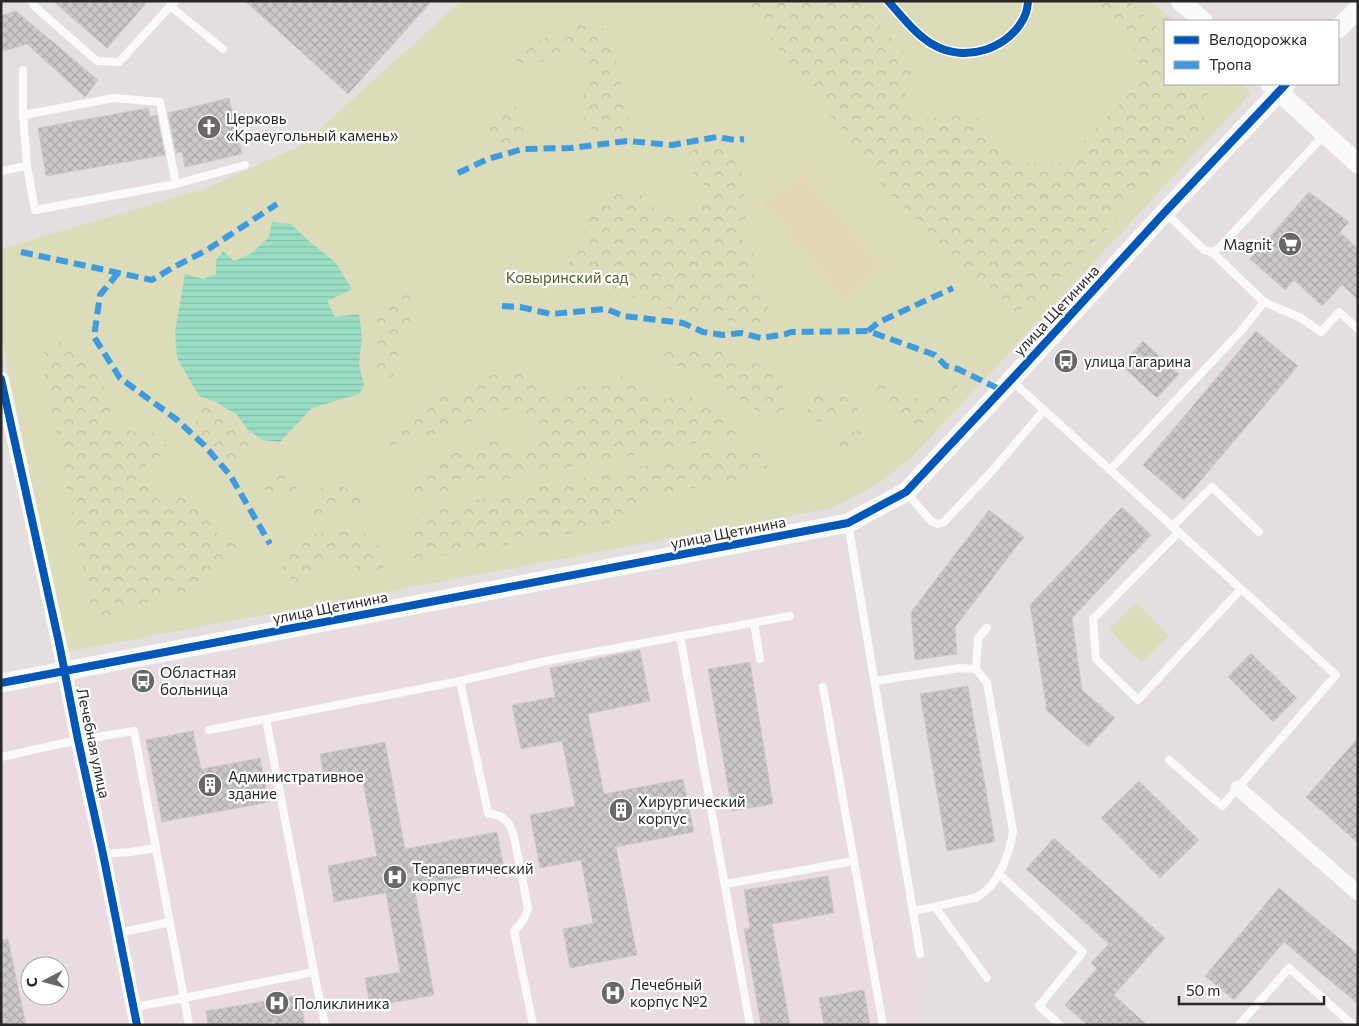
<svg xmlns="http://www.w3.org/2000/svg" width="1359" height="1026" font-family="Commissioner,sans-serif">
<defs>
<pattern id="forest-crowns" width="20" height="18" patternUnits="userSpaceOnUse" patternTransform="scale(1.25)"><rect width="20" height="18" fill="#dcdbba"/><path d="M2 6a3 3 0 1 1 6 0M12 15a3 3 0 1 1 6 0" fill="none" stroke="#bdbca0"/></pattern>
<pattern id="water-rules" width="6" height="5" patternUnits="userSpaceOnUse" patternTransform="scale(1.25)"><rect width="6" height="5" fill="#99dec4"/><path d="M0 2.5h6" fill="none" stroke="#84bea8"/></pattern>
<pattern id="building-cross-hatch" width="8" height="8" patternUnits="userSpaceOnUse" patternTransform="scale(1.25)"><rect width="8" height="8" fill="#ccc7c7"/><path d="M0 0l8 8M0 8l8-8" fill="none" stroke="#afabab"/></pattern>
</defs>
<rect width="100%" height="100%" fill="#e4dede"/>
<path fill="#eadbe3" fill-rule="evenodd" d="M842 538 912 955 918 1025H1V696ZM30 966H60V996H30Z"/>
<g fill="#dcdbba">
<polygon points="461,1 1151,1 1173,21 1165,21 1165,84 1241,84 1251,93 911,458 876,485 832,508 66,652 1,335 1,249 204,189 302,145"/>
<polygon points="1136,602 1169,636 1141,663 1109,629"/>
</g>
<g fill="url(#forest-crowns)">
<path d="M742 1H859L916 67C909 79 902 92 908 106 918 133 951 108 970 114 995 121 993 159 1033 163 1039 164 1057 165 1063 162 1074 157 1085 139 1094 129 1105 117 1131 97 1137 82 1140 77 1140 61 1138 56 1137 52 1131 47 1129 44 1117 29 1105 15 1091 1H1129L1165 35V84H1207C1212 102 1204 121 1195 137L1036 301C1029 306 1020 313 1011 310 1008 310 1006 307 1003 305L891 195 871 172 841 128 822 106Z"/>
<path d="M588 19 596 23 611 35 614 44 617 71 628 105 629 123 623 131 614 134 596 132 588 127 584 118 583 98 590 80V71L589 61 585 53 577 48C570 50 563 51 557 54 543 60 534 68 519 67L516 61 521 53 527 47 578 20Z"/>
<path d="M504 106H514C527 117 531 121 526 137 516 142 501 147 491 141 491 133 488 119 493 112 496 109 501 108 504 106Z"/>
<path d="M712 143 721 144 728 149 735 156 742 173 746 218 742 226 743 243 756 257 757 266 754 275 758 283 765 289 768 298V315L763 322 753 324 688 315 589 283 573 276 566 270C569 261 574 254 579 246 588 228 587 204 608 194 617 189 636 190 644 197 648 200 651 204 655 208 668 220 679 218 693 209 703 202 705 199 705 187L686 164V155L703 144Z"/>
<polygon points="412,292 416,294 417,298 413,320 400,343 394,375 387,381 382,381 376,375 378,351 376,316 386,303 399,296"/>
<path d="M70 341 77 346 103 386 111 414 115 423 132 432H150L159 434 165 441 167 451 145 467C147 483 146 490 159 500L177 498H187L195 502 218 534 238 546 232 555 188 591 178 595 142 604 94 621 45 380 42 354 60 342Z"/>
<polygon points="670,345 696,352 714,350 724,352 767,368 775,373 784,389 785,407 783,415 774,419 766,416 726,391 713,377 678,366 660,358 662,350"/>
<path d="M519 366 528 370 549 402C568 401 562 394 573 389 584 384 599 386 610 386L623 373 632 371 644 385 645 394 662 400 681 395 690 397 737 428 736 435 421 496 411 495C411 493 409 490 409 488 407 464 475 444 493 440 512 437 519 456 537 442 539 429 534 419 525 410L508 409 417 440 390 445 392 435 396 428 419 408 502 371Z"/>
<polygon points="880,379 922,401 950,382 958,383 956,392 948,402 924,425 911,429 902,426 865,389 867,382"/>
<polygon points="817,389 840,393 859,410 858,414 816,422 809,418 807,404 809,395"/>
<path d="M203 405C221 406 222 416 232 428 236 433 243 436 249 440L246 453 235 461 227 459 196 432V411Z"/>
<polygon points="859,431 866,436 856,446 838,453 830,450 823,437"/>
<polygon points="727,449 764,451 768,459 767,467 761,474 743,480 716,483 655,496 639,503 617,520 592,530 421,559 413,558 409,540 410,521 425,511"/>
<polygon points="271,468 295,480 296,489 291,497 273,500 262,485 262,471"/>
<polygon points="326,480 352,491 367,504 297,519"/>
<path d="M350 527 359 529 380 547 384 566 380 575C361 578 362 569 348 561 341 558 327 560 319 560L313 567 304 584H295L288 577 279 561 295 539 341 528Z"/>
</g>
<polygon fill="#e1d6b8" points="802,171 883,267 843,300 763,204"/>
<polygon fill="url(#water-rules)" points="272,222 291,224 310,242 335,262 352,289 327,301 335,317 359,314 362,337 359,364 364,385 359,394 312,408 280,442 263,440 249,431 237,415 214,401 199,396 177,358 175,332 185,274 203,279 216,274 216,261 223,251 234,261 252,253 269,237"/>
<g fill="url(#building-cross-hatch)" stroke="#cfcaca">
<polygon points="53,1 148,1 107,48"/>
<polygon points="245,1 432,1 348,94"/>
<polygon points="16,11 98,80 85,97 27,44 1,52 1,16"/>
<polygon points="229,98 242,154 185,167 182,152 176,153 168,113"/>
<polygon points="148,108 150,117 157,115 165,155 46,176 38,128"/>
<polygon points="1309,192 1349,222 1340,232 1358,249 1358,300 1342,285 1322,306 1294,280 1285,290 1250,259"/>
<polygon points="1256,331 1298,366 1184,500 1143,465"/>
<polygon points="1143,341 1179,374 1157,398 1121,365"/>
<polygon points="1122,507 1151,535 1072,618 1082,690 1115,718 1088,747 1047,711 1030,605"/>
<polygon points="989,510 1024,537 955,627 957,654 915,660 911,612"/>
<polygon points="640,650 650,701 588,714 604,794 683,779 694,832 616,847 637,955 570,968 563,929 593,923 581,860 540,868 530,815 575,806 562,741 521,749 512,705 555,697 550,668"/>
<polygon points="1251,653 1297,698 1273,722 1228,677"/>
<polygon points="750,662 773,804 732,811 708,669"/>
<polygon points="968,686 995,842 947,851 920,694"/>
<polygon points="193,731 201,769 260,758 269,802 162,822 146,740"/>
<polygon points="1358,738 1358,843 1306,797"/>
<polygon points="385,742 405,849 497,832 504,869 414,886 434,995 370,1007 365,978 400,972 386,893 334,902 328,866 377,856 362,777 325,784 320,754"/>
<polygon points="1139,781 1199,840 1160,878 1101,818"/>
<polygon points="1054,838 1165,938 1114,995 1147,1025 1087,1025 1065,1005 1097,968 1091,963 1109,944 1026,869"/>
<polygon points="828,876 834,913 772,924 790,1025 761,1025 744,929 750,928 744,890"/>
<polygon points="1279,888 1358,954 1358,1004 1284,942 1234,1000 1205,976"/>
<polygon points="8,939 26,1025 1,1025 1,940"/>
<polygon points="864,990 870,1025 824,1025 819,998"/>
<polygon points="300,995 305,1025 275,1025 275,1022 255,1025 208,1025 206,1011"/>
</g>
<g fill="none" stroke-linecap="round" stroke-linejoin="round">
<g stroke="#fbfafa" stroke-width="8">
<polyline points="32,1 34,6 97,61 119,62 175,1"/>
<polyline points="170,6 223,49"/>
<polyline points="23,70 23,115"/>
<polyline points="27,166 23,115 114,98 160,102 176,184"/>
<polyline points="1,171 27,166 35,210 176,184 245,165"/>
<polyline points="1165,212 1204,250 1212,252 1219,248 1325,134"/>
<polyline points="1212,252 1264,302 1301,318 1321,332 1339,312 1358,329"/>
<polyline points="1011,380 1336,675 1222,806 1169,760"/>
<polyline points="1110,470 1241,331 1264,302"/>
<polyline points="906,492 931,521 938,524 944,522 992,471 1044,410"/>
<polyline points="848,523 920,954"/>
<polyline points="1172,527 1212,487 1259,532"/>
<polyline points="1178,533 1093,619 1096,659 1138,700 1241,589"/>
<polyline points="754,623 760,659"/>
<polyline points="680,636 750,1025"/>
<polyline points="976,669 978,638 987,628"/>
<path d="M460 681 488 813C504 816 510 821 514 837L528 908C526 918 522 924 514 931L533 1025"/>
<path d="M875 681 960 668 976 669 987 683 1013 831C1010 853 999 885 977 897 972 899 965 900 959 901 944 905 928 908 913 911"/>
<polyline points="266,719 314,972"/>
<polyline points="209,730 460,681 551,660 790,616"/>
<polyline points="1,757 78,740 134,731 184,998 314,972 325,1025"/>
<polyline points="103,854 130,852 156,848"/>
<polyline points="854,861 883,1025"/>
<polyline points="999,874 1083,952 1039,1006 1060,1025"/>
<polyline points="725,884 854,861 823,687"/>
<polyline points="935,907 987,978"/>
<polyline points="119,933 170,922"/>
<polyline points="134,1007 184,998 189,1025"/>
<polyline points="1239,1025 1289,968 1353,1025"/>
</g>
<g stroke="#fbfafa" stroke-width="15">
<polyline points="1,379 59,643 78,740 103,854 137,1025"/>
<polyline points="1238,788 1358,893"/>
</g>
<g stroke="#fbfafa" stroke-width="19">
<polyline points="1180,1 1203,21"/>
<polyline points="1338,29 1358,9"/>
<polyline points="1270,84 1358,164"/>
<polyline points="1,683 848,523 906,492 1011,380 1165,212 1286,84"/>
</g>
<g stroke="#3d9ce0" stroke-width="6" stroke-dasharray="12 6" stroke-linecap="butt">
<polyline points="458,173 488,159 523,149 571,148 627,141 672,145 717,137 735,140 744,139"/>
<polyline points="21,252 152,280 172,268 207,250 277,204"/>
<polyline points="118,273 100,295 94,337 120,378 176,419 204,445 230,475 270,544"/>
<polyline points="502,306 520,307 551,314 606,309 624,316 683,323 703,332 723,335 741,333 761,338 786,334 791,332 868,331 935,355 946,366 958,369 1001,390"/>
<polyline points="868,331 879,322 953,288"/>
</g>
<g stroke="#fff" stroke-width="11">
<g id="cycleway">
<path d="M888 1C902 16 915 34 932 44 965 64 1012 49 1026 13 1027 9 1028 5 1028 1"/>
<polyline points="1,379 59,643 78,740 103,854 137,1025"/>
<polyline points="1,683 848,523 906,492 1011,380 1165,212 1286,84"/>
</g>
</g>
<use href="#cycleway" stroke="#0057b8" stroke-width="8"/>
</g>
<defs>
<g id="church-disc" transform="scale(1.25)"><circle r="9.5" fill="#696767" stroke="#fff"/><path d="M-1.2-6h2.4v3.5h3.3v2.4h-3.3V6h-2.4V-.1h-3.3v-2.4h3.3Z" fill="#fff"/></g>
<g id="supermarket-disc" transform="scale(1.25)"><circle r="9.5" fill="#696767" stroke="#fff"/><path d="M-6-5.5h2.5l.6 2H6L4.5 2H-2.5L-4.4-4H-6ZM-1.5 3.2a1.3 1.3 0 1 0 .1 0ZM3 3.2a1.3 1.3 0 1 0 .1 0Z" fill="#fff"/></g>
<g id="bus-disc" transform="scale(1.25)"><circle r="9.5" fill="#696767" stroke="#fff"/><path d="M-5-6H5V4H4V6H2V4H-2V6H-4V4H-5ZM-3.5-4V0h7V-4ZM-3.5 1.2v1.5H-2V1.2ZM2 1.2v1.5H3.5V1.2Z" fill="#fff"/></g>
<g id="building-disc" transform="scale(1.25)"><circle r="9.5" fill="#696767" stroke="#fff"/><path d="M-4-6H4V6H1V3H-1V6H-4ZM-2.5-4.3h1.7v1.8h-1.7ZM.8-4.3h1.7v1.8H.8ZM-2.5-1h1.7V.8h-1.7ZM.8-1h1.7V.8H.8Z" fill="#fff"/></g>
<g id="hospital-disc" transform="scale(1.25)"><circle r="9.5" fill="#696767" stroke="#fff"/><path d="M-5-5h3v3.5h4V-5h3V5h-3V1.5h-4V5h-3Z" fill="#fff"/></g>
</defs>
<g fill-rule="evenodd">
<use href="#church-disc" x="209" y="127"/>
<use href="#supermarket-disc" x="1290" y="244"/>
<use href="#bus-disc" x="1066" y="361"/>
<use href="#bus-disc" x="143" y="681"/>
<use href="#building-disc" x="210" y="785"/>
<use href="#building-disc" x="621" y="810"/>
<use href="#hospital-disc" x="395" y="877"/>
<use href="#hospital-disc" x="613" y="993"/>
<use href="#hospital-disc" x="277" y="1003"/>
</g>
<g text-anchor="middle" dominant-baseline="central" stroke-width="4.5" stroke-linejoin="round" paint-order="stroke">
<g font-size="15" fill="#272727" stroke="#fff" text-anchor="start">
<text x="226" y="118">Церковь<tspan x="226" dy="17">«Краеугольный камень»</tspan></text>
<text x="1272" y="244" text-anchor="end">Magnit</text>
<text x="1084" y="361">улица Гагарина</text>
<text x="160" y="672">Областная<tspan x="160" dy="17">больница</tspan></text>
<text x="228" y="776">Административное<tspan x="228" dy="17">здание</tspan></text>
<text x="638" y="801">Хирургический<tspan x="638" dy="17">корпус</tspan></text>
<text x="412" y="868">Терапевтический<tspan x="412" dy="17">корпус</tspan></text>
<text x="630" y="984">Лечебный<tspan x="630" dy="17">корпус №2</tspan></text>
<text x="294" y="1003">Поликлиника</text>
</g>
<g font-size="15" fill="#505921" stroke="#fff">
<text x="567" y="277">Ковыринский сад</text>
</g>
<g font-size="15" fill="#272727" stroke="#fff">
<text transform="translate(1056 310) rotate(-47)">улица Щетинина</text>
<text transform="translate(728 532) rotate(-11)">улица Щетинина</text>
<text transform="translate(330 607) rotate(-11)">улица Щетинина</text>
<text transform="translate(94 743) rotate(78)">Лечебная улица</text>
</g>
</g>
<rect width="1359" height="1026" fill="none" stroke="#272727" stroke-width="5"/>
<rect x="1164" y="20" width="175" height="65" fill="#ffffff" stroke="#a9a9a9"/>
<rect x="1174" y="36" width="25" height="8" fill="#0057b8" stroke="#a9a9a9"/>
<text x="1209" y="45" font-size="15" fill="#272727">Велодорожка</text>
<rect x="1174" y="61" width="25" height="8" fill="#3d9ce0" stroke="#a9a9a9"/>
<text x="1209" y="70" font-size="15" fill="#272727">Тропа</text>
<g transform="translate(45 981) rotate(264)"><circle r="24" fill="#ffffff" stroke="#a9a9a9"/>
<path d="M0-4L9 19L0 12L-9 19Z" fill="#696767"/>
<text y="-8" font-size="14" font-weight="bold" text-anchor="middle" fill="#272727">С</text>
</g>
<path d="M1179 996v8h145v-8" fill="none" stroke="#272727" stroke-width="2.5"/>
<text x="1186" y="996" font-size="15" fill="#272727" stroke="#ffffff" stroke-width="4" paint-order="stroke">50 m</text>
</svg>
